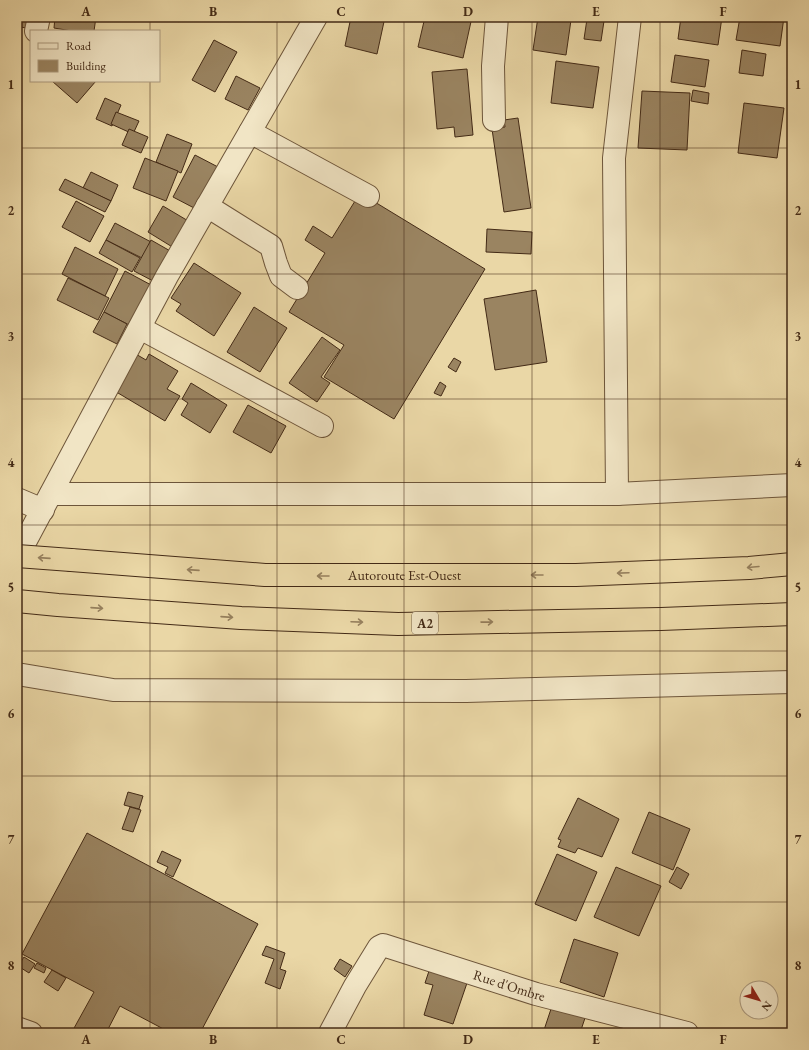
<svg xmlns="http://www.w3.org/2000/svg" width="809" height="1050" font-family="'EB Garamond',serif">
<rect width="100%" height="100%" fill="#ead7a6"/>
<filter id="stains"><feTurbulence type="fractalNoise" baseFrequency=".005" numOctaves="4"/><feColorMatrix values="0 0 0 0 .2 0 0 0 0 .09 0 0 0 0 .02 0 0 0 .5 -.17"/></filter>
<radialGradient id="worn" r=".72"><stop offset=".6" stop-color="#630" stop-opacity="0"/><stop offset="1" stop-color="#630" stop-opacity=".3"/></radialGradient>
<g fill="#9a8461" stroke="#432a16">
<polygon points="17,17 31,17 29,28 17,27"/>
<polygon points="55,17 96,17 94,31 72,31 54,28"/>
<polygon points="173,17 183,17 179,22"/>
<polygon points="351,17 385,17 377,54 345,46"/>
<polygon points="425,17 472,17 463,58 418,47"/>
<polygon points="474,17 487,17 487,20"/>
<polygon points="538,17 554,17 571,20 566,55 533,50"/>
<polygon points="681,17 722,17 718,45 678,39"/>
<polygon points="740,17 784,17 780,46 736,40"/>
<polygon points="587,19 604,21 601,41 584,39"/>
<polygon points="214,40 237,52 215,92 192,80"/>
<polygon points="742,50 766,54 763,76 739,73"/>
<polygon points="675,55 709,60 705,87 671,82"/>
<polygon points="556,61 599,67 593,108 551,103"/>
<polygon points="467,69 473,135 455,137 454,127 437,129 432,72"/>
<polygon points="236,76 260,88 248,110 225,99"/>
<polygon points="52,81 96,81 77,103"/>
<polygon points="693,90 709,93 708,104 691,101"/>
<polygon points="642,91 690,93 687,150 638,148"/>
<polygon points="105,98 121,105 112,126 96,119"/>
<polygon points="744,103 784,108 777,158 738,153"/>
<polygon points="116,112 139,121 133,134 111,124"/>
<polygon points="518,118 531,208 504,212 492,129 505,127 504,120"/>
<polygon points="129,129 148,137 141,153 122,145"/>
<polygon points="167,134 192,144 181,173 156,162"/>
<polygon points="195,155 218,167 196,209 173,197"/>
<polygon points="145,158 178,171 166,201 133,188"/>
<polygon points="91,172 118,185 111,201 83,188"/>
<polygon points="65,179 111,201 105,212 59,190"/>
<polygon points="360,193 485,269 394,419 324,377 344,345 289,312 325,253 305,240 313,226 332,238"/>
<polygon points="76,201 104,216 90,242 62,227"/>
<polygon points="163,206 190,222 174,248 148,232"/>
<polygon points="115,223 153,243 144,259 106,240"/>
<polygon points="487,229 532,232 531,254 486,252"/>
<polygon points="106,240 140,258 132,272 99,253"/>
<polygon points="151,240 172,252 155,282 134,271"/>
<polygon points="75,247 118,269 105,296 62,274"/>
<polygon points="194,263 241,293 214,336 176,311 181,304 171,298"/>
<polygon points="125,271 153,286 131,326 104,312"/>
<polygon points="68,278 109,298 98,320 57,300"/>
<polygon points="536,290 547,362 495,370 484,299"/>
<polygon points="254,307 287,328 260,372 227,352"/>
<polygon points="104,312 127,324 117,344 93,332"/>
<polygon points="322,337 340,350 321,377 330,383 317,402 289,383"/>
<polygon points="134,353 146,360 149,354 178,371 167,389 180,396 165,421 113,390"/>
<polygon points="454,358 461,362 456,372 448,367"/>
<polygon points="440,382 446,386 441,396 434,393"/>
<polygon points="191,383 227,405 210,433 181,415 188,403 182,399"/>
<polygon points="248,405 286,426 271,453 233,432"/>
<polygon points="128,792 143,796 139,809 124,805"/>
<polygon points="578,798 619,819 602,857 578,848 575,853 558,847 561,840 558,839"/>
<polygon points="130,807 141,810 133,832 122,829"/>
<polygon points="649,812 690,829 673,870 632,853"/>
<polygon points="87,833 258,924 200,1033 171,1033 120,1006 106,1033 79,1033 73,1030 94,992 22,954"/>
<polygon points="162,851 181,860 173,877 165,873 168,867 157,862"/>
<polygon points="557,854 597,872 576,921 535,904"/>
<polygon points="616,867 661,886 639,936 594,917"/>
<polygon points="677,867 689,874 681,889 669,882"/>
<polygon points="574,939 618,953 604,997 560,982"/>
<polygon points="266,946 285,953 280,969 286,971 280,989 265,983 274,959 262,955"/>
<polygon points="24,957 35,964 29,973 18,966"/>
<polygon points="340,959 352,966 345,977 334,969"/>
<polygon points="37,963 46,968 44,973 34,968"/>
<polygon points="52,970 66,978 58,991 44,982"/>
<polygon points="429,971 467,983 453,1024 424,1015 433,985 425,983"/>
<polygon points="553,1003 587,1012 580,1033 543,1033"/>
<polygon points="344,1028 361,1033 343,1033"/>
</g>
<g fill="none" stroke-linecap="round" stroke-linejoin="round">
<g stroke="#6d553a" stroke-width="24">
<g id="minor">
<polyline points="36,31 39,17"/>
<polyline points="494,120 493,66 497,17"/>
<polyline points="250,132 368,196"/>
<polyline points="207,206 271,246 276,263 281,276 297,288"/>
<polyline points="140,328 322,426"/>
<polyline points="51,494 617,494 792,485"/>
<polyline points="617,494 614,158 630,17"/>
<polyline points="17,499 43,510"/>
<polyline points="17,557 167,276 316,17"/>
<polyline points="17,674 113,690 466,691 792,682"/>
<polyline points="17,1028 31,1033"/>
<path id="s1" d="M330 1033 355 986 379 947 383 945 536 994 687 1033"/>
</g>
</g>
<g stroke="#432a16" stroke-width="24">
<g id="highway">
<path id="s2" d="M71 560 265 575H576L749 568 792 564"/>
<polyline points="17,601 58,605 241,618 398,624 661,619 792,614"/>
</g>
</g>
<use href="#minor" stroke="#f1e5c5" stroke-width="22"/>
<use href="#highway" stroke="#ead7a6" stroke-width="22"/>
<g stroke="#432a16" stroke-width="24" stroke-linecap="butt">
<polyline id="highway-bridge" points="17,556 71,560"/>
</g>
<use href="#highway-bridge" stroke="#ead7a6" stroke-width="22"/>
</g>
<defs><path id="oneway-shaft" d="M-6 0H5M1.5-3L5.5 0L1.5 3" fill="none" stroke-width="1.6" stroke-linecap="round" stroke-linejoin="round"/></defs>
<g stroke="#96805e">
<use href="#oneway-shaft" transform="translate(44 558) rotate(-176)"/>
<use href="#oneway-shaft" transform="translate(753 567) rotate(175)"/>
<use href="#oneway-shaft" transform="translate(193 570) rotate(-176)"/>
<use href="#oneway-shaft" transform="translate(623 573) rotate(178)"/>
<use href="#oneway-shaft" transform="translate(537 575) rotate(180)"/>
<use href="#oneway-shaft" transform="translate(323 576) rotate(-180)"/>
<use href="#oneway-shaft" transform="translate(97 608) rotate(4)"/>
<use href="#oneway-shaft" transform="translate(227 617) rotate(4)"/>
<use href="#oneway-shaft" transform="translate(357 622) rotate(2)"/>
<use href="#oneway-shaft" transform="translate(487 622) rotate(-1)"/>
</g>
<path fill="none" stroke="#432a16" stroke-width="1" stroke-opacity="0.55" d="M150 17V31M277 17V1033M404 17V1033M532 17V1033M660 17V1033M150 81V1033M17 148H792M17 274H792M17 399H792M17 525H792M17 651H792M17 776H792M17 902H792"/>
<g text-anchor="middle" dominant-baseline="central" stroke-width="4" stroke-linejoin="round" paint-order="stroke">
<rect fill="#f1e5c5" stroke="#77624a" stroke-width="1" x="412" y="612" width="26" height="22" rx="3"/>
<g font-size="13" font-weight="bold" fill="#432a16">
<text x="425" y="623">A2</text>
</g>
<g font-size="14" fill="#432a16" stroke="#f1e5c5">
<text stroke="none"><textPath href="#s2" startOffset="334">Autoroute Est-Ouest</textPath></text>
<text stroke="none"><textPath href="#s1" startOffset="236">Rue d'Ombre</textPath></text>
</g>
</g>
<rect width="809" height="1050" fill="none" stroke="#ead7a6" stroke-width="44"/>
<rect x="30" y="30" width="130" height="52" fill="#f1e5c5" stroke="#ab9a7f"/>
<rect x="38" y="43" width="20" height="6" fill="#f1e5c5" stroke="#ab9a7f"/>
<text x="66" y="50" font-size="12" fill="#432a16">Road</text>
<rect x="38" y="60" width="20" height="12" fill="#9a8461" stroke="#ab9a7f"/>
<text x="66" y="70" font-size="12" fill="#432a16">Building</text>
<g transform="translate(759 1000) rotate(128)"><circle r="19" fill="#f1e5c5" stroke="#ab9a7f"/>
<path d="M0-3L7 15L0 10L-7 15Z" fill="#8f2418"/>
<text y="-6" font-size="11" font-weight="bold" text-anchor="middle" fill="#432a16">N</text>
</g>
<rect x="22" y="22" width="765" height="1006" fill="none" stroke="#432a16" stroke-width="1.5"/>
<g font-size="13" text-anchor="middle" font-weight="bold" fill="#432a16">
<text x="86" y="16">A</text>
<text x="213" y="16">B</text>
<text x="341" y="16">C</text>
<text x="468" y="16">D</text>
<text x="596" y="16">E</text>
<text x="723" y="16">F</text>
<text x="11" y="89">1</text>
<text x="798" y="89">1</text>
<text x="11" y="215">2</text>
<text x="798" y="215">2</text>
<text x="11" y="341">3</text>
<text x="798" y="341">3</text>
<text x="11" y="467">4</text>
<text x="798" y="467">4</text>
<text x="11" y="592">5</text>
<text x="798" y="592">5</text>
<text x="11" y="718">6</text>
<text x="798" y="718">6</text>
<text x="11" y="844">7</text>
<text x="798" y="844">7</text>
<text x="11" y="970">8</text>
<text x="798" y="970">8</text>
<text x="86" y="1044">A</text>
<text x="213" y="1044">B</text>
<text x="341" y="1044">C</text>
<text x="468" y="1044">D</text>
<text x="596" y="1044">E</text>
<text x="723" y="1044">F</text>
</g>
<rect width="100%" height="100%" filter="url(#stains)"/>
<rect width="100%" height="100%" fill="url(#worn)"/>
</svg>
